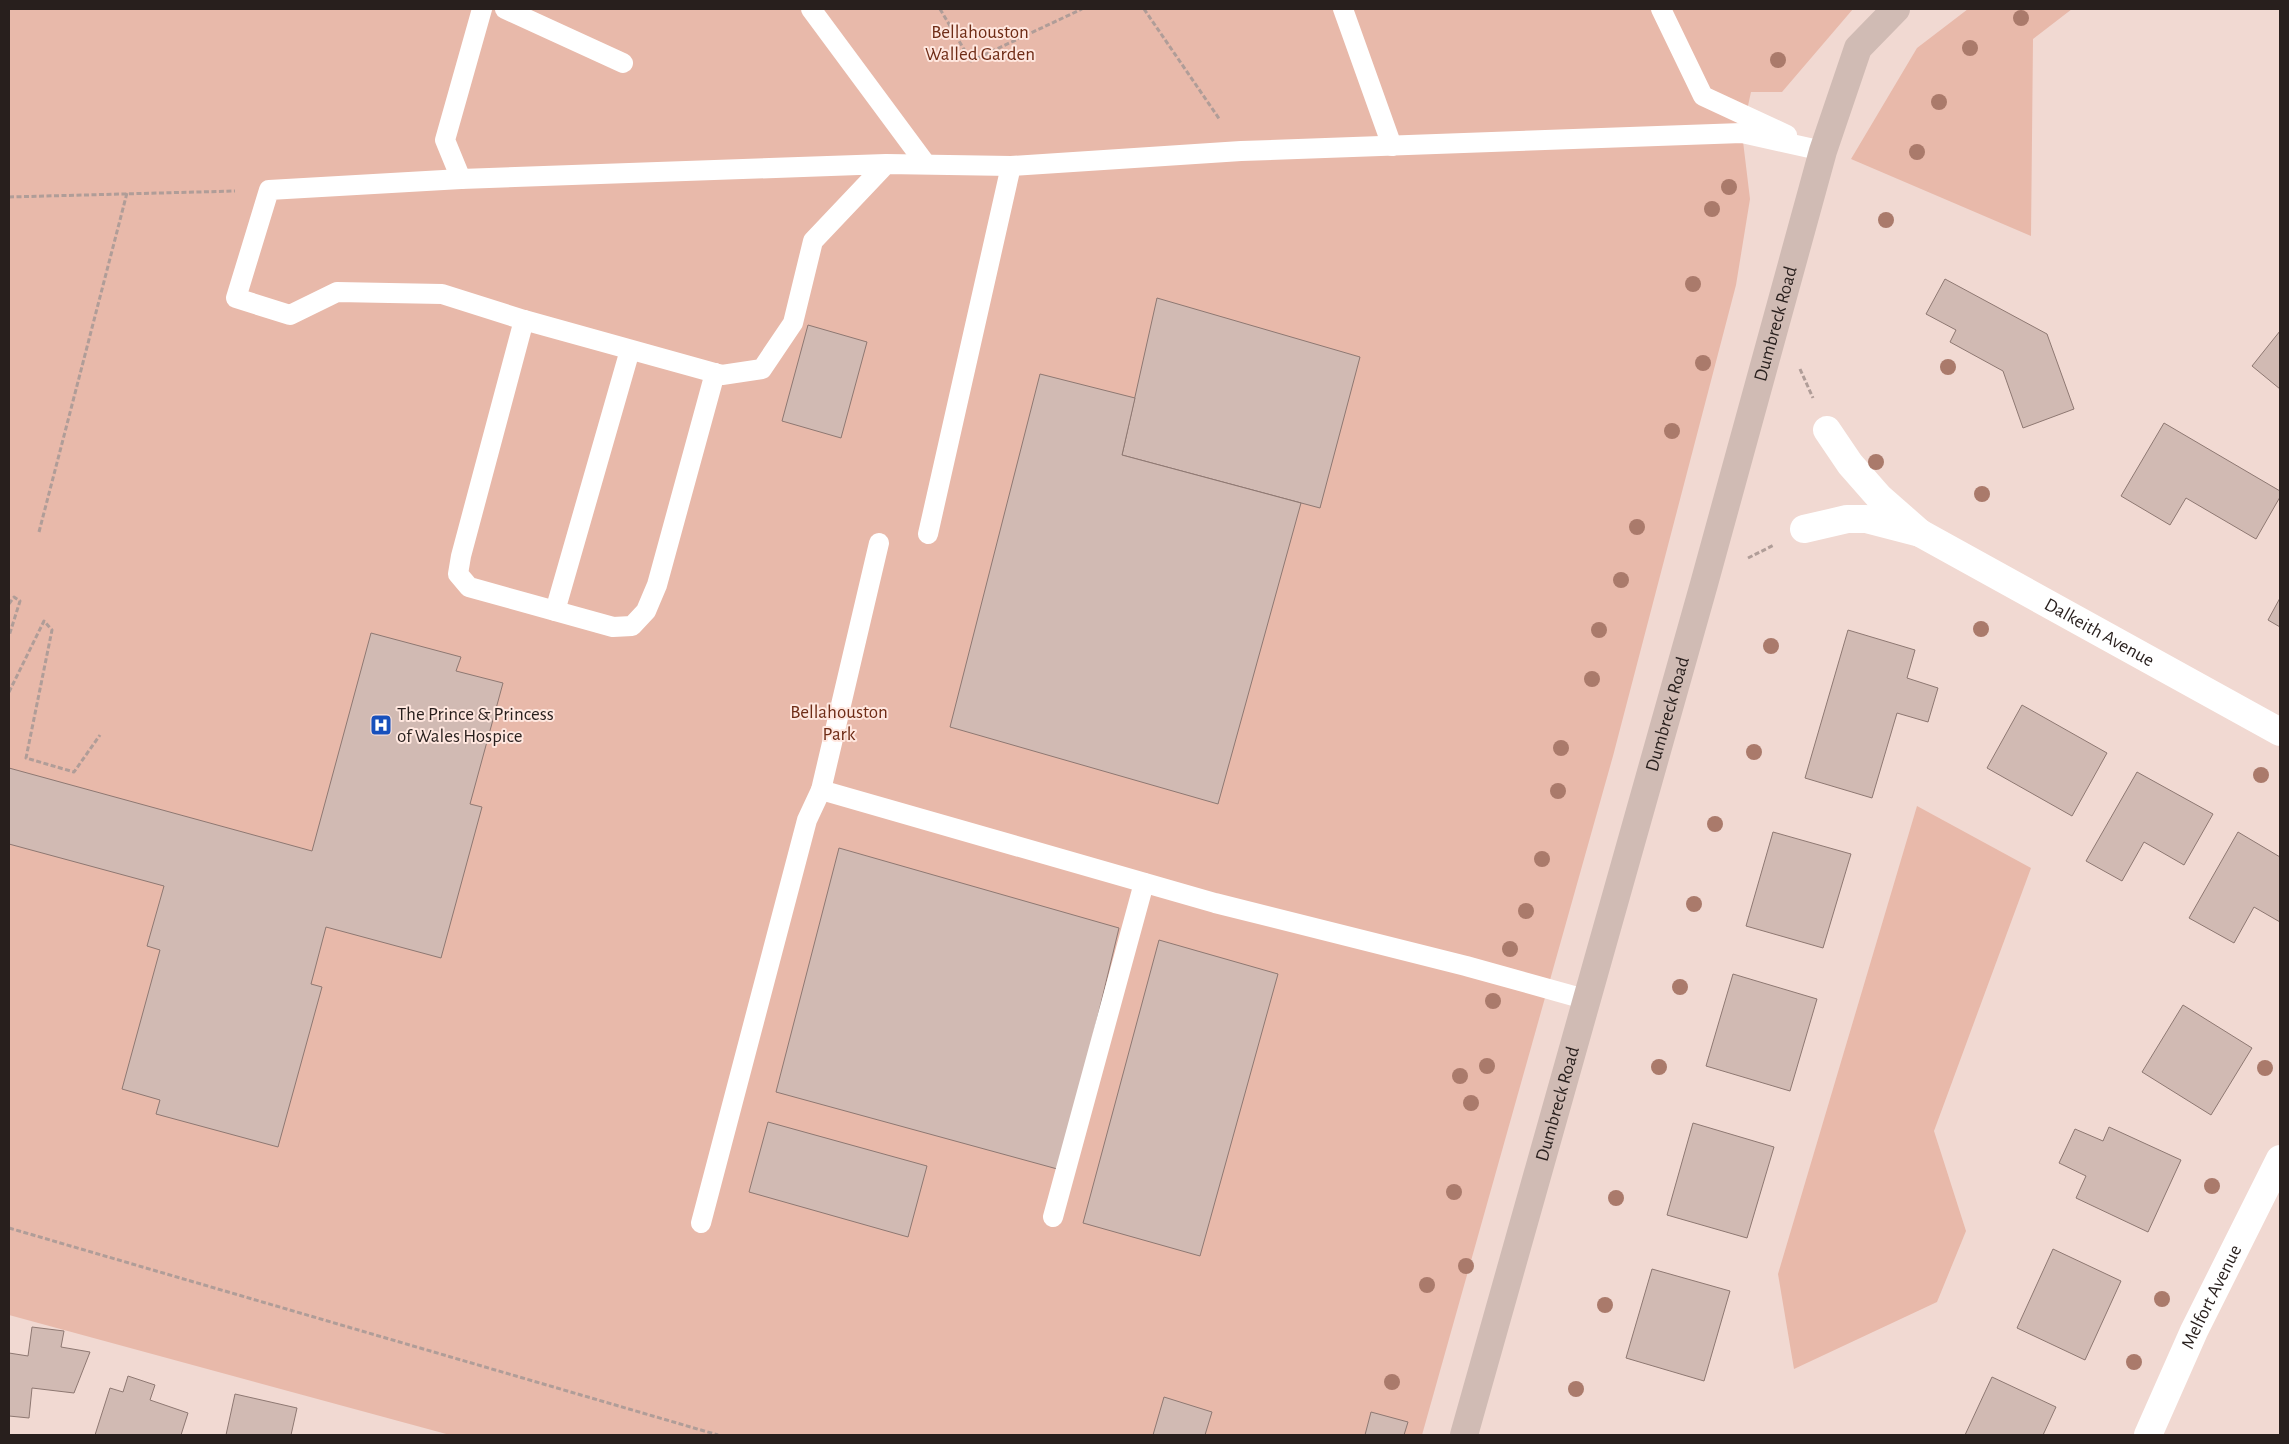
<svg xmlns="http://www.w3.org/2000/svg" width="2289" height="1444" font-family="'Alegreya Sans',sans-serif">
<rect width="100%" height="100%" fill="#f1d9d2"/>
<g fill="#e8b9aa">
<polygon points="9,9 1853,9 1782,92 1751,92 1742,133 1750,199 1736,285 1613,756 1422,1435 450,1435 9,1315"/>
<polygon points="1968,9 2072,9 2033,39 2031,236 1851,159 1917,48"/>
<polygon points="1917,806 2031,868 1934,1131 1966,1231 1937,1302 1794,1369 1778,1274"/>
</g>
<g fill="#d1bab3" stroke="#8e7872">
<polygon points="1945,279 2047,334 2074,409 2023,428 2003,371 1950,342 1956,330 1926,314"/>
<polygon points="1157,298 1360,357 1320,508 1122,455"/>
<polygon points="808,325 867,342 841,438 782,421"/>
<polygon points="2280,331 2280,389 2252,366"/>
<polygon points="1040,374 1135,398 1122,455 1301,503 1218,804 950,727"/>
<polygon points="2164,423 2280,491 2280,497 2256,539 2186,498 2170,525 2121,496"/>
<polygon points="2280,598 2280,627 2268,620"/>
<polygon points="1848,630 1915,650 1907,678 1938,688 1928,722 1897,713 1872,798 1805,778"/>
<polygon points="371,633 461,657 456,671 503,683 470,804 482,807 441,958 326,927 311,984 322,987 278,1147 156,1114 160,1100 122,1089 160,950 147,946 164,886 9,844 9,768 312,851"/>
<polygon points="2022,705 2107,753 2072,816 1987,768"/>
<polygon points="2137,772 2213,814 2184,865 2144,842 2122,881 2086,861"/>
<polygon points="1773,832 1851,854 1823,948 1746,926"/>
<polygon points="2238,832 2280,857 2280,922 2254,907 2234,943 2189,918"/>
<polygon points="839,848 1119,928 1061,1170 776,1092"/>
<polygon points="1159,940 1278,974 1200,1256 1083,1223"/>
<polygon points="1733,974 1817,999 1790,1091 1706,1066"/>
<polygon points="2183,1005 2252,1048 2211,1115 2142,1072"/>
<polygon points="768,1122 927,1166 908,1237 749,1192"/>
<polygon points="1693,1123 1774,1147 1747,1238 1667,1215"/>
<polygon points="2109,1127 2181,1160 2148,1232 2076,1198 2086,1176 2059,1163 2075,1129 2103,1141"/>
<polygon points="2053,1249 2121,1281 2085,1360 2017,1328"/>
<polygon points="1652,1269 1730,1291 1704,1381 1626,1358"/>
<polygon points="32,1327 64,1331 61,1347 90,1352 74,1393 32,1388 29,1418 9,1416 9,1353 28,1356"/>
<polygon points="128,1376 155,1385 150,1400 188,1413 181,1435 95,1435 110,1388 123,1392"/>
<polygon points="1992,1377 2056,1407 2043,1435 1965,1435"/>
<polygon points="235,1394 297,1408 291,1435 226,1435"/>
<polygon points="1164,1397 1212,1412 1205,1435 1153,1435"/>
<polygon points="1371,1412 1408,1422 1404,1435 1365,1435"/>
</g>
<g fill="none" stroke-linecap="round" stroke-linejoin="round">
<g stroke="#b09d98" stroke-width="3" stroke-dasharray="5 2.5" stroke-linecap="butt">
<polyline points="940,9 971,61 1082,9"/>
<polyline points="1144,9 1220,120"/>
<polyline points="9,197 235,191"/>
<polyline points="1800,369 1813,398"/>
<polyline points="39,532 127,193"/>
<polyline points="1748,558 1774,545"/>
<polyline points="9,604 14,597 20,601 9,636"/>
<polyline points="9,692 44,621 52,630 26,758 74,772 100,735"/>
<polyline points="9,1228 718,1435"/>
</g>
<g stroke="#fff" stroke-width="20">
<polyline points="505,9 623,63"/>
<polyline points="811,9 925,163"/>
<polyline points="1343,9 1392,146"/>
<polyline points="1661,9 1703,96 1787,135"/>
<polyline points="886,164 813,241 793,323 762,369 722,375 715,373 524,320 442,294 337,292 290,315 236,298 269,190 461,179 886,164 1011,166 1241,151 1742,133 1823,151"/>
<polyline points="461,179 445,140 482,9"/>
<polyline points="524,320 461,556 458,574 469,587 613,627 632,626 646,611 657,585 715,373"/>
<polyline points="928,534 1011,166"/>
<polyline points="879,543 821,790 1215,903 1466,966 1588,1000"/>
<polyline points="555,611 630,350"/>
<polyline points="1053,1217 1144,883"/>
<polyline points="701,1223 807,820 821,790"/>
</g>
<g stroke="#fff" stroke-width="28">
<polyline points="1804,529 1847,519 1866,519 1920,533 1879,497 1850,464 1827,430"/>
<path id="s1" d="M1920 533 2280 732"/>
<path id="s2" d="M2148 1435 2194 1331 2280 1159"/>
</g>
<path stroke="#d0bbb4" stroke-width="28" id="s3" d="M1464 1435 1704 584 1823 151 1858 48 1896 9"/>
</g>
<g fill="#aa7a6b">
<circle cx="2021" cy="18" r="8"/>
<circle cx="1970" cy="48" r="8"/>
<circle cx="1778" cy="60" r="8"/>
<circle cx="1939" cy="102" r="8"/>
<circle cx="1917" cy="152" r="8"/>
<circle cx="1729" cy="187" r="8"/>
<circle cx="1712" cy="209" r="8"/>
<circle cx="1886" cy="220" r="8"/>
<circle cx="1693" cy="284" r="8"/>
<circle cx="1703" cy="363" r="8"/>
<circle cx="1948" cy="367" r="8"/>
<circle cx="1672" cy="431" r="8"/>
<circle cx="1876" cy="462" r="8"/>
<circle cx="1982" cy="494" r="8"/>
<circle cx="1637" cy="527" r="8"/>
<circle cx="1621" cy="580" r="8"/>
<circle cx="1981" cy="629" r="8"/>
<circle cx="1599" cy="630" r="8"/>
<circle cx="1771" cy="646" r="8"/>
<circle cx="1592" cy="679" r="8"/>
<circle cx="1561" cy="748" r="8"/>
<circle cx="1754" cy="752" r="8"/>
<circle cx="2261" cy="775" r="8"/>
<circle cx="1558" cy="791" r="8"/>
<circle cx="1715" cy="824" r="8"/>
<circle cx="1542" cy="859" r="8"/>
<circle cx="1694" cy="904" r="8"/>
<circle cx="1526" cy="911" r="8"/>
<circle cx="1510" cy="949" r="8"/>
<circle cx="1680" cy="987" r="8"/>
<circle cx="1493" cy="1001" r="8"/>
<circle cx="1487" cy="1066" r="8"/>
<circle cx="1659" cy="1067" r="8"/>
<circle cx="2265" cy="1068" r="8"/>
<circle cx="1460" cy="1076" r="8"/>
<circle cx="1471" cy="1103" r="8"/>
<circle cx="2212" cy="1186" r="8"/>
<circle cx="1454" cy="1192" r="8"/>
<circle cx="1616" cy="1198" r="8"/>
<circle cx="1466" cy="1266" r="8"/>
<circle cx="1427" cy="1285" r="8"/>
<circle cx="2162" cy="1299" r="8"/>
<circle cx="1605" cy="1305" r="8"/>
<circle cx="2134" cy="1362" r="8"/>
<circle cx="1392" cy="1382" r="8"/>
<circle cx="1576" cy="1389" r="8"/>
</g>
<defs>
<g id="hospital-square" transform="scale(1.125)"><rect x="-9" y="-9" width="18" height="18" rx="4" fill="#1750bc" stroke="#ffe7df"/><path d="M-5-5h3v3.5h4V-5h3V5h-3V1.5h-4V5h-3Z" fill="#fff"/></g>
</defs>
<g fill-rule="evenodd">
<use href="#hospital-square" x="381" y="725"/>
</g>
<g text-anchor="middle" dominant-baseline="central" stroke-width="4" stroke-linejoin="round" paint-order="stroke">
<g font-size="19" fill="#6f2c16" stroke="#ffe7df">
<text x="980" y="32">Bellahouston<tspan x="980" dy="22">Walled Garden</tspan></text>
<text x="839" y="712">Bellahouston<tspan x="839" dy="22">Park</tspan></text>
</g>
<g font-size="19" fill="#281f1d" stroke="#ffe7df">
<text stroke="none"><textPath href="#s3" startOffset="1154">Dumbreck Road</textPath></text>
<text stroke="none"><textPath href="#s1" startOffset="205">Dalkeith Avenue</textPath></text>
<text stroke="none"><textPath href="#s3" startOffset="749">Dumbreck Road</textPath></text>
<text stroke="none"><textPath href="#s3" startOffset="344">Dumbreck Road</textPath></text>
<text stroke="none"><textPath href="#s2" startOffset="152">Melfort Avenue</textPath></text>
</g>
<g font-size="19" fill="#281f1d" stroke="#ffe7df" text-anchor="start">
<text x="397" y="714">The Prince &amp; Princess<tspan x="397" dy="22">of Wales Hospice</tspan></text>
</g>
</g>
<rect width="2289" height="1444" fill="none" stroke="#281f1d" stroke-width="20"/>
</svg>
